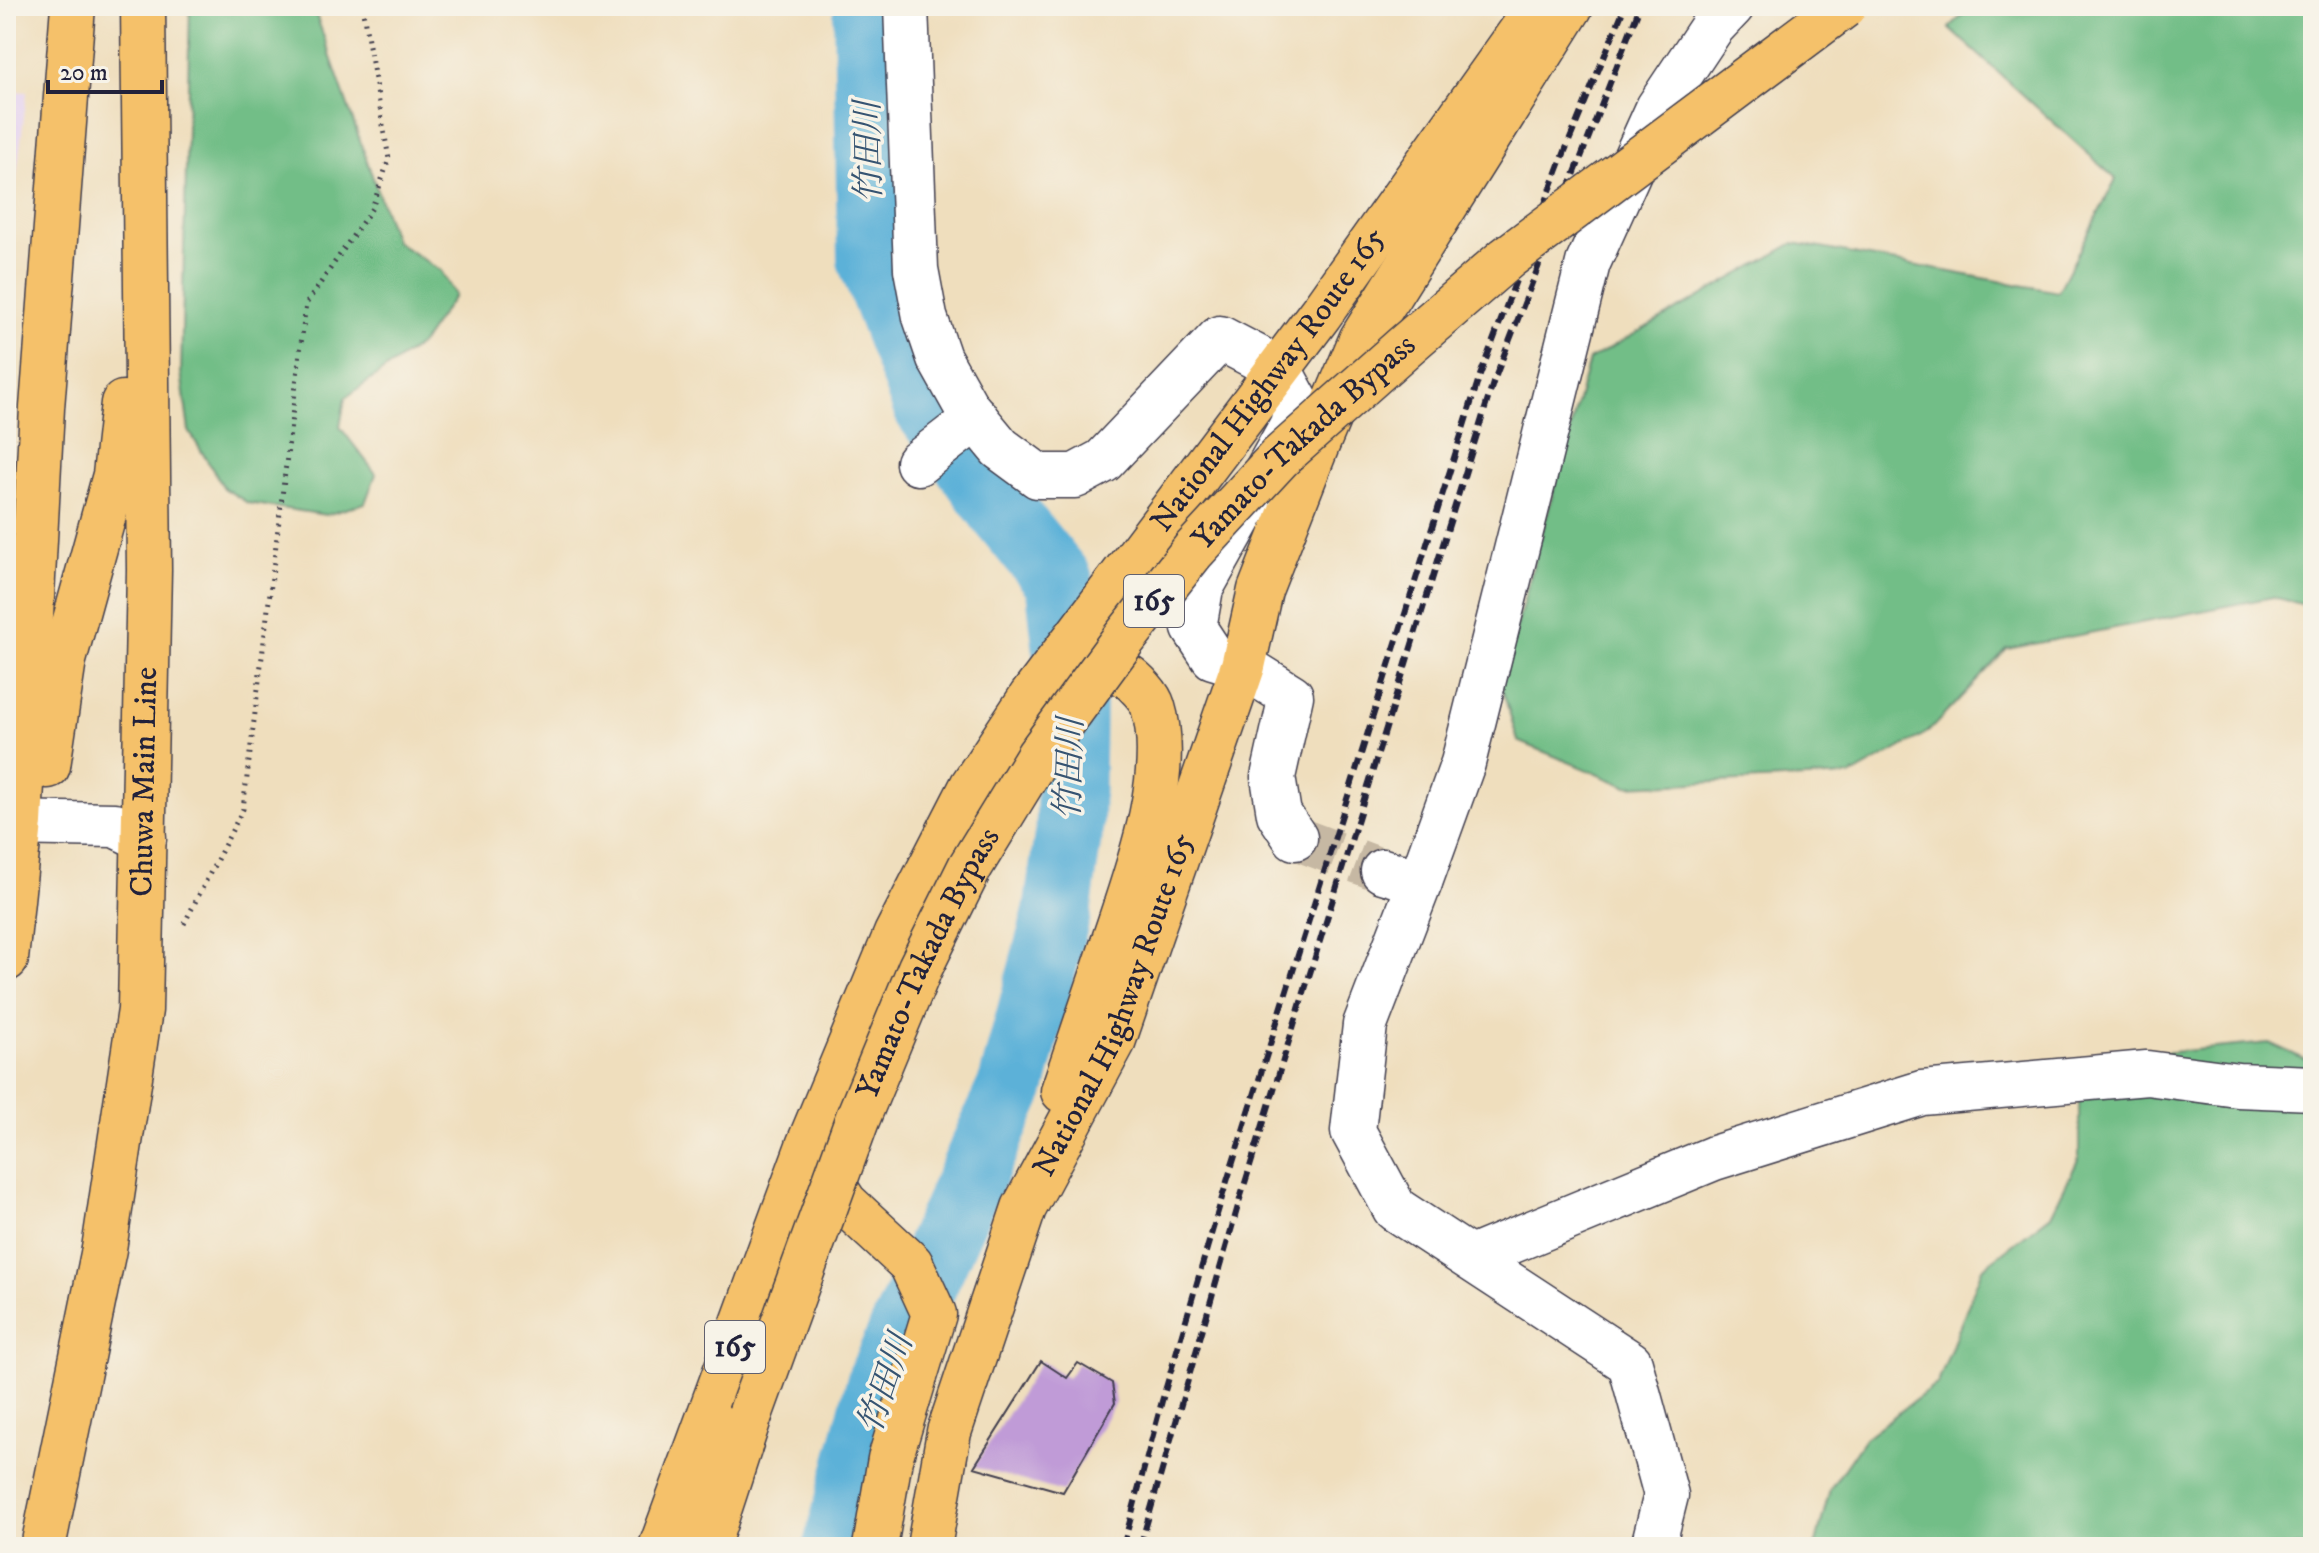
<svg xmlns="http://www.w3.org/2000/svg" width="2319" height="1553" font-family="'IM FELL DW Pica','Noto Serif JP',serif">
<rect width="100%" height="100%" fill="#f7f3e8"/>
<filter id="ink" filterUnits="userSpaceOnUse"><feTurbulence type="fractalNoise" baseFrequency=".0125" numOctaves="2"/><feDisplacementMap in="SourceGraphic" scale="16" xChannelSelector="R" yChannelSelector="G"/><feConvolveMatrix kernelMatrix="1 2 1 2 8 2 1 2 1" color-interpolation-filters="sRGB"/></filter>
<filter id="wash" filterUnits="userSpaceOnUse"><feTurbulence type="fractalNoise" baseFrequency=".006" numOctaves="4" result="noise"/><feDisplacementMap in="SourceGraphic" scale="32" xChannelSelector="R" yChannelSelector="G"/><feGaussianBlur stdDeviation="1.8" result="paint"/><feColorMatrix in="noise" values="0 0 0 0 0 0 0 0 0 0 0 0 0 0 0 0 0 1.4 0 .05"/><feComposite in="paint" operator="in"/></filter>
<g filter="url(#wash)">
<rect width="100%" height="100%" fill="#efdebd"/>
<polygon fill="#e5d3f1" points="6,91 27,92 6,261"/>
<g fill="#72be87" stroke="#4a7061" stroke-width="2">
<polygon points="190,6 313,6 395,241 441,271 455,295 421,344 345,398 340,427 376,474 365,503 326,515 248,503 224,488 189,431 181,372"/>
<polygon points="1972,6 2313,6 2313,607 2273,597 2007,649 1928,732 1850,776 1626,786 1518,741 1501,685 1589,360 1794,243 2058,292 2116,179 1949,28"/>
<polygon points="2269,1043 2313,1063 2313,1547 1815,1547 1830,1489 1865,1438 1938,1383 1982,1268 2051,1215 2079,1158 2079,1098 2151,1054"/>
</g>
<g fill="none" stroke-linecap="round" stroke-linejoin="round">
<polyline stroke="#5cb1d8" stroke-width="68" points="837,1547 881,1380 1012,1085 1057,913 1070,821 1072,697 1059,581 1003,512 927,407 871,259 867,6"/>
</g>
<g id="blocks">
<polygon fill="#c09bd7" points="1041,1361 1067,1378 1078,1363 1112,1383 1115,1403 1063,1492 974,1467"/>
</g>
</g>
<g filter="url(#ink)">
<use href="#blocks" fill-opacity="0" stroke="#413e4e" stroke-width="2"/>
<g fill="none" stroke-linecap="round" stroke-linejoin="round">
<polyline stroke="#c6b8a3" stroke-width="44" stroke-dasharray="44 22" stroke-linecap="butt" points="1295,838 1383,871"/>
<g stroke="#413e4e" stroke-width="47">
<g id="minor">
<polyline points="906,6 916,269 925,317 939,358 967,408 1000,448 1038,476 1075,476 1103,461 1220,338 1279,369 1297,402 1292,425 1201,588 1194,628 1213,657 1243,666 1291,696 1273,777 1279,814 1295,838"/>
<polyline points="918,463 976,418"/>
<polyline points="6,823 115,825 144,839"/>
<polyline points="1383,871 1420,882 1463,763 1588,263 1658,108 1712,27 1732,6"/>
<polyline points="1420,882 1365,1025 1353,1131 1395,1209 1630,1363 1666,1495 1653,1547"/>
<polyline points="1471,1258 1714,1158 1922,1093 2147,1073 2238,1085 2313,1088"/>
</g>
</g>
<g stroke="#413e4e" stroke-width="47">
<g id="major">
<polyline points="48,766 64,660 115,475 123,403"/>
<polyline points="6,959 20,822 42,408 73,6"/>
<path id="s1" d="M43 1547 104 1249 140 1010 149 570 143 6"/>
</g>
</g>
<g stroke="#413e4e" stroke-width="47">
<g id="highway">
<path d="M1063 1091C1079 1043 1096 994 1112 946 1134 880 1174 776 1153 707 1150 696 1135 681 1126 675 1105 661 1091 659 1070 672"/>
<polyline points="816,1158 845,1203 911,1264 934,1314 890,1459 875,1547"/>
<path id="s2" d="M661 1547 808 1146 896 934 972 786 1031 697 1320 314 1539 6"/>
<polyline points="707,1547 750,1415"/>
<path id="s3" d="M929 1547 949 1432 1024 1208 1113 1042 1243 666 1260 590 1317 445 1361 340 1571 6"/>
</g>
</g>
<polyline stroke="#413e4e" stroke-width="5" stroke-dasharray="2 6" stroke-linecap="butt" points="184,924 243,809 306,304 372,208 389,159 362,6"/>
<use href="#minor" stroke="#fff" stroke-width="44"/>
<use href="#major" stroke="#f5c16b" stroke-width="44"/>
<use href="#highway" stroke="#f5c16b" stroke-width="44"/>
<g stroke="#22223b" stroke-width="6" stroke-dasharray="12 6" stroke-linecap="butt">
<polyline points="1123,1547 1162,1401 1224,1191 1479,378 1565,151 1625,6"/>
<polyline points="1140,1547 1240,1199 1493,383 1640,6"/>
</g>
<g stroke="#413e4e" stroke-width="47" stroke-linecap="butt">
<g id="highway-bridge">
<path id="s4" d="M750 1415 857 1120 920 968 970 867 1038 756 1123 640 1193 551 1279 458 1404 347 1507 258 1844 6"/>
</g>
</g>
<use href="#highway-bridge" stroke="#f5c16b" stroke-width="44"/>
</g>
</g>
<g text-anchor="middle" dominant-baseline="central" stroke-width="7" stroke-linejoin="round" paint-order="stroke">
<g fill="#f7f3e8" stroke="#62616f" stroke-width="2">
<rect x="1124" y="575" width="60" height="52" rx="6"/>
<rect x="705" y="1321" width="60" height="52" rx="6"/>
</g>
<g font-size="30" font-weight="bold" fill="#22223b">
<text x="1154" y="601">165</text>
<text x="735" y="1347">165</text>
</g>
<g font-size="32" fill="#22223b" stroke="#f7f3e8">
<text stroke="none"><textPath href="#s2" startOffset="1326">National Highway Route 165</textPath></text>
<text stroke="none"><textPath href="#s4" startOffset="1134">Yamato-Takada Bypass</textPath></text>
<text stroke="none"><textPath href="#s1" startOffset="774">Chuwa Main Line</textPath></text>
<text stroke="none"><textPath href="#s4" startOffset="486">Yamato-Takada Bypass</textPath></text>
<text stroke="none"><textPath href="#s3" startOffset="576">National Highway Route 165</textPath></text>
</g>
<g font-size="34" font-style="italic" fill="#365472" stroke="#f7f3e8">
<text transform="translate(869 152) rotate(-91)">竹田川</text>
<text transform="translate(1070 769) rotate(-88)">竹田川</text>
<text transform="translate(886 1384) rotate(-71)">竹田川</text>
</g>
</g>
<rect width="2319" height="1553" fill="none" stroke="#f7f3e8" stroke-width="32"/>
<path d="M48 80v12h114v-12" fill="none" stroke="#22223b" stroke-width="4"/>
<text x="60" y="80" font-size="24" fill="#22223b" stroke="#f7f3e8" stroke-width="6" paint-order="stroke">20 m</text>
</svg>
